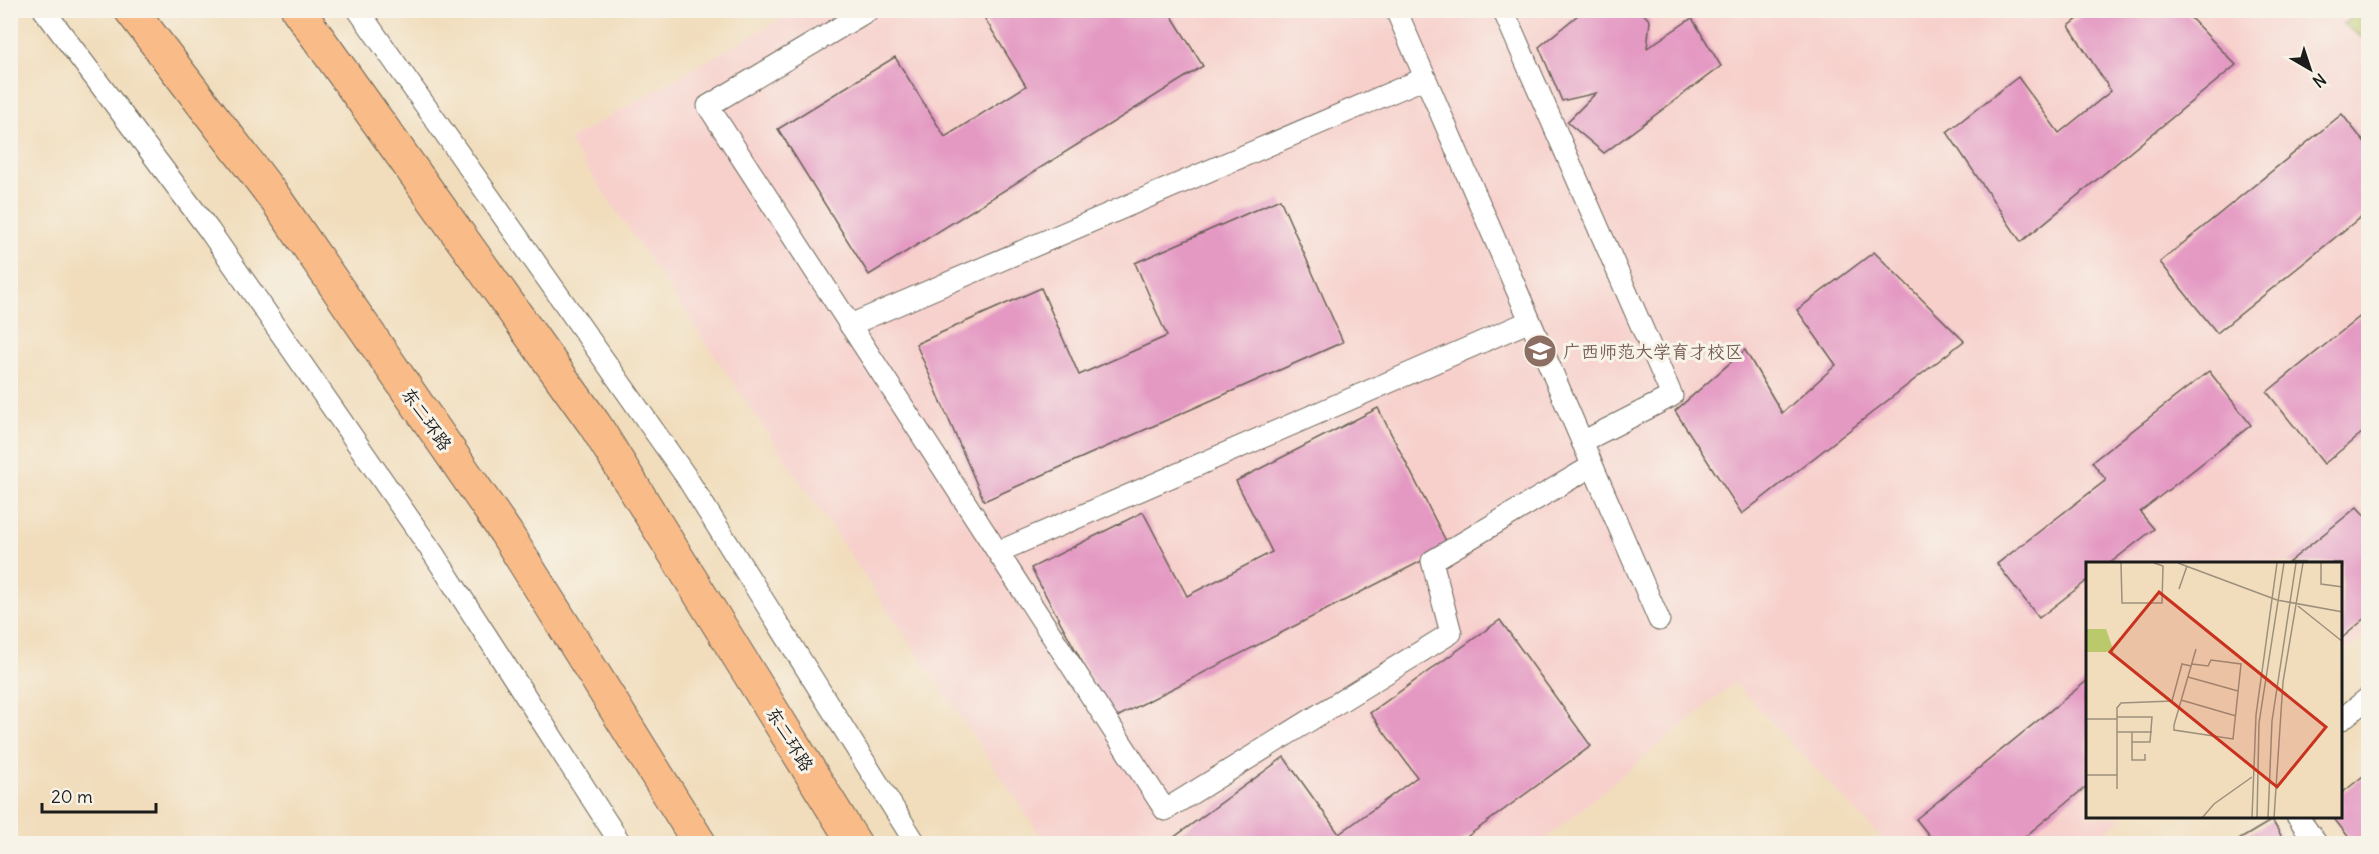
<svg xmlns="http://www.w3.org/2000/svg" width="2379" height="854" font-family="Delius,'LXGW WenKai TC',sans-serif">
<rect width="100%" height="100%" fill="#f7f3e8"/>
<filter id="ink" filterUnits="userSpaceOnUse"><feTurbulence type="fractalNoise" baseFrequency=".0167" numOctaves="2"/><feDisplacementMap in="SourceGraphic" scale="12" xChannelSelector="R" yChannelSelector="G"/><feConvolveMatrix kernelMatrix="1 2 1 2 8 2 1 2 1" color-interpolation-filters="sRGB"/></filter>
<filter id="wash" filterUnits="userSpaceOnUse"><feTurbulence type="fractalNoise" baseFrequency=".008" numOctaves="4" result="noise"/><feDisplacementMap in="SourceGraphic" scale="24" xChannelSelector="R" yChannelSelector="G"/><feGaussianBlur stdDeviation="1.35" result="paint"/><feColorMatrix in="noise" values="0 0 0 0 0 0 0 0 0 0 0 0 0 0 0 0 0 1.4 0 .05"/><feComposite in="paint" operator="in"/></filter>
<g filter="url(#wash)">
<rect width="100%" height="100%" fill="#f1ddbc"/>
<polygon fill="#f7d0cc" points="794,11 2368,11 2368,633 2342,653 2342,563 2088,563 2088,816 2125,817 2089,843 1886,843 1734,683 1540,843 1046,843 568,140"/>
<polygon fill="#b9c96b" stroke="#6a7244" stroke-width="1.5" points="2361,10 2368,11 2368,41 2343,25"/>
<g id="blocks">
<g fill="#e499c3">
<polygon points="997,10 1168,10 1203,66 869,275 778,129 895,57 945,137 1026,86 985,19"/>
<polygon points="1584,10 1640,10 1650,21 1647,48 1692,18 1721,66 1604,153 1567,122 1596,93 1562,101 1539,47"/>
<polygon points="2089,10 2183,10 2236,65 2021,242 1947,132 2018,77 2059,133 2111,91 2069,26"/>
<polygon points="2342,114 2368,147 2368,211 2217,333 2160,262"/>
<polygon points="1280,199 1343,342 984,501 916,344 1041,288 1079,375 1167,336 1135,263"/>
<polygon points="1874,252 1964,341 1742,514 1675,411 1745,350 1782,413 1836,365 1797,310"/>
<polygon points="2368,310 2368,428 2324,464 2267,392"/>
<polygon points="2209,371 2251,425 2140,512 2154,529 2110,563 2088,563 2088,580 2039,618 1997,564 2106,480 2092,462"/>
<polygon points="1378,408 1449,547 1113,719 1031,568 1143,512 1187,596 1272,552 1236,481"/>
<polygon points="2357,507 2365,516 2368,513 2368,616 2342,638 2342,563 2288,563"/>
<polygon points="1500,620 1591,746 1457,844 1177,844 1173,838 1284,757 1339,834 1417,777 1370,713"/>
<polygon points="2088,680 2088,785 2016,844 1936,844 1916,819"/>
<polygon points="2368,772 2368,844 2354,844 2332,816 2342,816 2342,793"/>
<polygon points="2272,820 2286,844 2232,844"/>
</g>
</g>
</g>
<g filter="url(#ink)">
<use href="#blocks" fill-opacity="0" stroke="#676054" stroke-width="1.5"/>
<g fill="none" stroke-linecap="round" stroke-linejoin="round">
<g stroke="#676054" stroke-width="23">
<g id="lane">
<polyline points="44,10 209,230 433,553 621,844"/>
<polyline points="358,10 685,475 916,844"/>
<polyline points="869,10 708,106 1165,810 1451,633 1432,561 1592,466"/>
<polyline points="1396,10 1659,620"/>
<polyline points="1506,10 1504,12 1672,396 1582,442"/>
<polyline points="850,325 1425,78"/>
<polyline points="998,552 1530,321"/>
<polyline points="2342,719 2368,698"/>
<polyline points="2297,816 2317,844"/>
</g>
</g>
<g stroke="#676054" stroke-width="35">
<g id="primary">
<polyline points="131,10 277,201 506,533 700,844"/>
<polyline points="298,10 595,425 855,844"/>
</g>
</g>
<use href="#lane" stroke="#fff" stroke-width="21"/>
<use href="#primary" stroke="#f9bc89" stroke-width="33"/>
</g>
</g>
<defs>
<g id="university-disc" transform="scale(1.725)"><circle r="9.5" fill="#8d6e63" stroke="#f7f3e8"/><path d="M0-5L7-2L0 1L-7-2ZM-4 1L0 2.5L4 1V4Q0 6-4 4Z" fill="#fff"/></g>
</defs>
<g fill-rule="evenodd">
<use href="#university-disc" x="1540" y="351"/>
</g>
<g text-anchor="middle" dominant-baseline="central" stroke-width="6" stroke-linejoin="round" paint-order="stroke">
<g font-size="18" fill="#785e54" stroke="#f7f3e8" text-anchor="start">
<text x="1563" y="351">广西师范大学育才校区</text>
</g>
<g font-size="18" fill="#1c1c1c" stroke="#f7f3e8">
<text transform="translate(427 419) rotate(55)">东二环路</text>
<text transform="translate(790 739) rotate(58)">东二环路</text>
</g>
</g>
<g transform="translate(2086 562)">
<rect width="256" height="256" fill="#f1ddbc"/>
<path d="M0 67H20L28 90H0Z" fill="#b9c96b"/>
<path fill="none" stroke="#9c907c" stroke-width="1.5" d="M35 1 36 41H76L77 4 68 1M92 1 191 38 257 50M235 1V22L257 25M93 27 101 4M212 44 257 80M106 102 122 104 125 98 155 102 147 177 88 168V163L110 87M102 115 152 129M95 138 150 154M31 145V227M31 146 35 141 86 139 96 102 105 104M31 155H66L64 180H46M0 157H31M31 170H66M46 170V198H59V192M0 213H31M116 256 128 242 166 215M166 256 170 153 191 1M171 256 173 161 198 1M182 256 186 159 210 1M188 256 197 120 217 1"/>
<path fill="#c8321e" fill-opacity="0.15" stroke="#c8321e" stroke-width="3" d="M73 30 240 165 191 225 24 90Z"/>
<rect width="256" height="256" fill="none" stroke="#1c1c1c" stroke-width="3"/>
</g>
<rect width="2379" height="854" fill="none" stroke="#f7f3e8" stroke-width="36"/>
<g transform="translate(2310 69) rotate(141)" stroke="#f7f3e8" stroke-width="4.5" paint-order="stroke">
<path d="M0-4.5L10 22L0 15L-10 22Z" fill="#1c1c1c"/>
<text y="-9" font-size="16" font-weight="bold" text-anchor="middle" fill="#1c1c1c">N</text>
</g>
<path d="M42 803v9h114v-9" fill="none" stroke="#1c1c1c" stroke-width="3"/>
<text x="51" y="803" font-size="18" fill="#1c1c1c" stroke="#f7f3e8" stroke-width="4.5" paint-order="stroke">20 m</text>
</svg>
